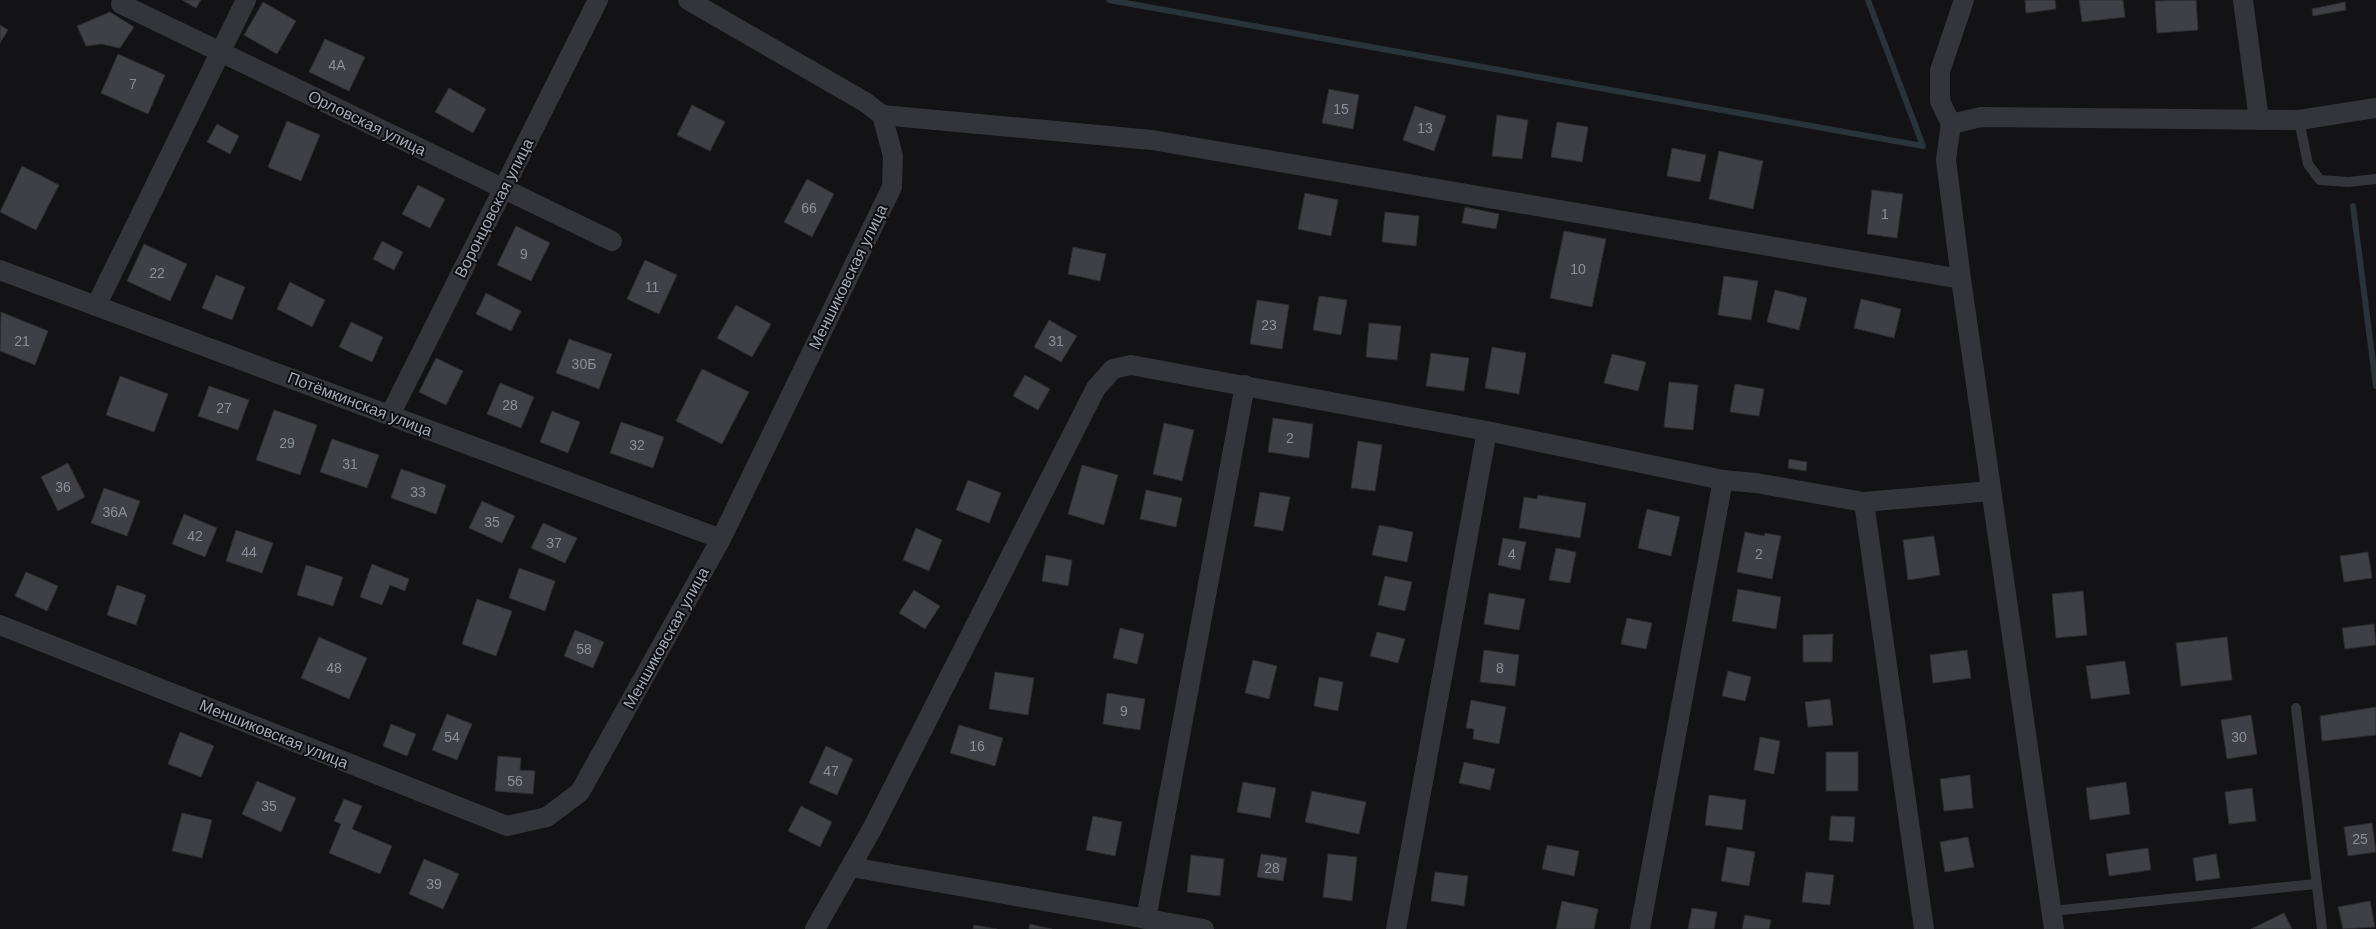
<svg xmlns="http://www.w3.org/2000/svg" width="2376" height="929" font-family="Helvetica,sans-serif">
<rect width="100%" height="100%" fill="#131315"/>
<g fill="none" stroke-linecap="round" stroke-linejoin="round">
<g stroke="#28333a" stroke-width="6">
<polyline points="1109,0 1923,146 1868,0"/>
<polyline points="2353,206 2376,386"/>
</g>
</g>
<g fill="#3f4045" stroke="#2d2d31">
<polygon points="182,0 201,0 196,8"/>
<polygon points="2025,0 2055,0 2056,9 2026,13"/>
<polygon points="2079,0 2123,0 2125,17 2082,22"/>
<polygon points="2196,0 2198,30 2157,33 2155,1"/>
<polygon points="263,2 296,21 277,54 244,35"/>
<polygon points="2345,2 2346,10 2313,16 2312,9"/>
<polygon points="110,12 134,27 120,48 101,44 86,46 77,26"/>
<polygon points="0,25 8,30 0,43"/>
<polygon points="325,39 365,57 349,91 309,72"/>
<polygon points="118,54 165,75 148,114 101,93"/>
<polygon points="449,88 486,109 473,133 435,112"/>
<polygon points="1329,89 1359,95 1353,129 1322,123"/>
<polygon points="692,105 725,122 710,151 677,135"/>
<polygon points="1415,106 1446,116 1434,151 1403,140"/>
<polygon points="1497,115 1528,120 1522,159 1492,156"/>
<polygon points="287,121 320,135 301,181 268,167"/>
<polygon points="1557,122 1588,127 1582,162 1551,157"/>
<polygon points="217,124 239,136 230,154 207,142"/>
<polygon points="1672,148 1706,155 1700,182 1667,176"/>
<polygon points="1719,151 1763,161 1753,209 1709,199"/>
<polygon points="22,166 59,185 36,230 0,212"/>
<polygon points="807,179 834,194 812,237 784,222"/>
<polygon points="418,185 445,199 430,228 402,214"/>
<polygon points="1872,190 1903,194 1897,238 1867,234"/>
<polygon points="1305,193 1338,200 1331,236 1298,229"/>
<polygon points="1465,207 1499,214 1496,229 1462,223"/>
<polygon points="1385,212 1419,216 1416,246 1382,242"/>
<polygon points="516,226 550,243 531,281 497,265"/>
<polygon points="1564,231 1606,239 1592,307 1550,298"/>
<polygon points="382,241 403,252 394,270 373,259"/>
<polygon points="144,244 187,264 170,301 127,281"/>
<polygon points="1073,247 1106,254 1100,281 1068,274"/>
<polygon points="645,260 677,275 659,314 627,299"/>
<polygon points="216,275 245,287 232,320 202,308"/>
<polygon points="1724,276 1758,281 1751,320 1718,315"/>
<polygon points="290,282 325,300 312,327 277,309"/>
<polygon points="1775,290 1807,298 1799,330 1767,322"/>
<polygon points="486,293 521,311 511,331 476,314"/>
<polygon points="1319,296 1347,300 1341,335 1313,330"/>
<polygon points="1861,299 1901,309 1894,338 1854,328"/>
<polygon points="1257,300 1289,305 1282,349 1250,344"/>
<polygon points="736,305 771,324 752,357 717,338"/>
<polygon points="1,312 48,331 35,365 0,351"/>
<polygon points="1049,320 1077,336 1061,362 1034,347"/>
<polygon points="351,322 383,337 372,362 339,347"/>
<polygon points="1369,323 1401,326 1397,360 1366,357"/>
<polygon points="569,339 612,354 599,389 556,373"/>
<polygon points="1492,347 1526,353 1519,394 1485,388"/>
<polygon points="1431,353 1469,358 1464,391 1426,386"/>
<polygon points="1612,354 1646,362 1638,391 1604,383"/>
<polygon points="436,358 463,371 446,405 419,392"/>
<polygon points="702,369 749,392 722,444 676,421"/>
<polygon points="1025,375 1050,389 1038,410 1013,396"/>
<polygon points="120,376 168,394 154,432 106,415"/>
<polygon points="1669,382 1698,385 1693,430 1664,427"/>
<polygon points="500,383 534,397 521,428 487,414"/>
<polygon points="1735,384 1764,389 1759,416 1730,412"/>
<polygon points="209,386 249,400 238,430 198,416"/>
<polygon points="274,410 317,425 300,475 256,460"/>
<polygon points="552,411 580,422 568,453 540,442"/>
<polygon points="1273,418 1313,424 1309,458 1268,452"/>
<polygon points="621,422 664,437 653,468 610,453"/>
<polygon points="1164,423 1194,430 1182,481 1153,474"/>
<polygon points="332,439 379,455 367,488 320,472"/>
<polygon points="1358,441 1382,445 1375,491 1351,488"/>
<polygon points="1789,459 1807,462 1806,471 1788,468"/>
<polygon points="68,463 85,497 58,511 41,477"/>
<polygon points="1082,465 1118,475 1104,525 1068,514"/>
<polygon points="401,469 446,485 436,514 391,498"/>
<polygon points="968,480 1001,493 989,523 956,510"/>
<polygon points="104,488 140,501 127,536 91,523"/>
<polygon points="1146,490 1182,498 1176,527 1140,519"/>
<polygon points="1260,492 1290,497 1283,531 1254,526"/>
<polygon points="1538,495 1586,503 1580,538 1519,528 1524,497 1537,499"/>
<polygon points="482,501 515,516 502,543 469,528"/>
<polygon points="1647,509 1680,517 1671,556 1638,548"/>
<polygon points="184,514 217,528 205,557 172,544"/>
<polygon points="543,523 577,538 565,563 531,548"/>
<polygon points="1379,525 1413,532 1407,562 1372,555"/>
<polygon points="916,528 942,540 929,571 903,560"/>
<polygon points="236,530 273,543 262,573 226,561"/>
<polygon points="1745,532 1764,536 1765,533 1781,536 1772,579 1737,572"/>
<polygon points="1934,536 1940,575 1908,580 1903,540"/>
<polygon points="1503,538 1526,542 1520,570 1498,565"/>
<polygon points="1556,548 1576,552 1570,583 1549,580"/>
<polygon points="2368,552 2372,578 2344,582 2340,556"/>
<polygon points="1046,555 1072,560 1068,586 1042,581"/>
<polygon points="372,564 409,579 405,591 390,585 382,605 360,597"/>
<polygon points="306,565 343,577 333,606 297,595"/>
<polygon points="519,568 555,581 545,611 509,598"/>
<polygon points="26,572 58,586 47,611 15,596"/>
<polygon points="1385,576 1412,582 1405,611 1378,605"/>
<polygon points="117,585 146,595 136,625 107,615"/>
<polygon points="1738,589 1781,597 1776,629 1732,621"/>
<polygon points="914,590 940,606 925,629 899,613"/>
<polygon points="2083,591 2087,635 2056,638 2052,594"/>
<polygon points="1489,593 1525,599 1519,630 1484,624"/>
<polygon points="477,599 512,611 496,656 462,644"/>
<polygon points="1627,618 1652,623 1646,649 1621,644"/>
<polygon points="2374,624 2376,645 2345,649 2342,628"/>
<polygon points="1120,628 1144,634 1137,664 1113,658"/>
<polygon points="575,630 604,642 593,668 564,656"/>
<polygon points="1377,632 1405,639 1398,663 1370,656"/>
<polygon points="1833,634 1832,662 1803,662 1803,635"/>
<polygon points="319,637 367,658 349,699 301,678"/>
<polygon points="2227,637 2232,680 2181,686 2176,643"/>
<polygon points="1484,650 1519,655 1515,686 1480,682"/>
<polygon points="1967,650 1971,678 1933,683 1930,655"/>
<polygon points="1253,660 1277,666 1269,699 1245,693"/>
<polygon points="2125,661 2130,694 2091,699 2086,666"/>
<polygon points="1728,671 1751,677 1745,701 1722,696"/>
<polygon points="995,672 1034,678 1028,715 989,709"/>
<polygon points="1319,677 1343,682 1338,711 1314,706"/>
<polygon points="1107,693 1145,699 1140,730 1103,724"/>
<polygon points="1830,699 1833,725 1808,727 1805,702"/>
<polygon points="1471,700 1506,707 1499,744 1473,739 1474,729 1466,728"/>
<polygon points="2376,707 2376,735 2322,741 2320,716"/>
<polygon points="447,714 472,724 457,760 432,750"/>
<polygon points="2251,715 2257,754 2227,759 2221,720"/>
<polygon points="391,724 416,734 407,756 383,746"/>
<polygon points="959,725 1003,738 995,766 950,753"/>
<polygon points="180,732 214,746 201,777 168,764"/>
<polygon points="1760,737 1780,741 1774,774 1754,770"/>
<polygon points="826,746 853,759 837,795 809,783"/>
<rect x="1826" y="752" width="32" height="39"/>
<polygon points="498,756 521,758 520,770 535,771 533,794 495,791"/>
<polygon points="1464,762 1495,769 1490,790 1459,783"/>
<polygon points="1970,775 1973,808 1944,811 1940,779"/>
<polygon points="257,781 296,798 281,832 242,814"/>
<polygon points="1243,782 1276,788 1270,818 1237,812"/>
<polygon points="2126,782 2130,814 2090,820 2086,788"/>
<polygon points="2252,788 2256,821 2229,824 2225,792"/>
<polygon points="1312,791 1366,802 1359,834 1305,822"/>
<polygon points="1709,795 1746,800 1742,830 1705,825"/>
<polygon points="344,799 362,806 352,829 392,846 380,874 329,853 341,824 334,821"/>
<polygon points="801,806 832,822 820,847 788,831"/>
<polygon points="182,813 212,820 202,858 172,851"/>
<polygon points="1093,816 1122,822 1115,856 1086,850"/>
<polygon points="1831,816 1855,817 1853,842 1829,840"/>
<polygon points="2372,823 2376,852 2348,856 2344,827"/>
<polygon points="1968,837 1974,867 1945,872 1940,842"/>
<polygon points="1547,845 1579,851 1574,876 1542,869"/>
<polygon points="1727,847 1755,852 1749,886 1721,881"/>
<polygon points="2148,848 2151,870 2109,876 2106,854"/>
<polygon points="1261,854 1287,858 1283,881 1257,877"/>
<polygon points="1328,854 1357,857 1352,901 1323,897"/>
<polygon points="2216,854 2220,878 2196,881 2193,858"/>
<polygon points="1191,855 1224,859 1220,896 1187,892"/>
<polygon points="424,859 459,874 443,909 409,894"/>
<polygon points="1435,872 1468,876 1464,906 1431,901"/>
<polygon points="1806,872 1834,875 1830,905 1802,902"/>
<polygon points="1562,901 1598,909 1594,929 1556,929"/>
<polygon points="2370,901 2375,927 2343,929 2338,907"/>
<polygon points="1692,908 1717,912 1714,929 1688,929"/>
<polygon points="2284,913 2292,929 2251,929"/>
<polygon points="1745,915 1771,920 1769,929 1742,929"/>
<polygon points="1030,924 1052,929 1029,929"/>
<polygon points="974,925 997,929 973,929"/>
</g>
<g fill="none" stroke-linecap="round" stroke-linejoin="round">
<g stroke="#34353b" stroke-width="10">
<polyline points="2299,120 2308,164 2320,180 2348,182 2376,179"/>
<polyline points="2296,708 2322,929"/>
<polyline points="2052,911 2316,884"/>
</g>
<g stroke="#34353b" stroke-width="20">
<polyline points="2243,0 2259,120"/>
<polyline points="121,4 612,241"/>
<polyline points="882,115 1152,140 1961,279"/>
<polyline points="1951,124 1940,101 1940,71 1964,0"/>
<polyline points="0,270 721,539"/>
<polyline points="96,306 246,0"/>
<polyline points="390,415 598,0"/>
<polyline points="1864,502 1924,929"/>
<polyline points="0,625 507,826 547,817 580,792 721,539 892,187 893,156 882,115 865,102 688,0"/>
<polyline points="851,867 1204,929"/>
<polyline points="1146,919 1245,385"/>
<polyline points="815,929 872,829 1096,388 1113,369 1131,365 1487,431 1723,480 1756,483 1864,502 1991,491"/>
<polyline points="1396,929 1487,431"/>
<polyline points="1640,929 1723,480"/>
<polyline points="2054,929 1961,279 1946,160 1951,124 1981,117 2299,120 2376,108"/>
</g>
</g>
<g text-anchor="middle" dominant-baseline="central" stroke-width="4" stroke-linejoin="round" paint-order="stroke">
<g font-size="14" fill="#8a909a">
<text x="337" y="65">4А</text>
<text x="133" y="84">7</text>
<text x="1341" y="109">15</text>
<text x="1425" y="128">13</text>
<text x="809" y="208">66</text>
<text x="1885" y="214">1</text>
<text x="524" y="254">9</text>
<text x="1578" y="269">10</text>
<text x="157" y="273">22</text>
<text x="652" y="287">11</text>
<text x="1269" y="325">23</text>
<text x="22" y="341">21</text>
<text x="1056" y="341">31</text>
<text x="584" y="364">30Б</text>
<text x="510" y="405">28</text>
<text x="224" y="408">27</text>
<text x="1290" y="438">2</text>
<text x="287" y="443">29</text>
<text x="637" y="445">32</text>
<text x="350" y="464">31</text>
<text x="63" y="487">36</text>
<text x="418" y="492">33</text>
<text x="115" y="512">36А</text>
<text x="492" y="522">35</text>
<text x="195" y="536">42</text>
<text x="554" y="543">37</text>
<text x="249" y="552">44</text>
<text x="1512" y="554">4</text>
<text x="1759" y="554">2</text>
<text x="584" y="649">58</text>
<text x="334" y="668">48</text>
<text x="1500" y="668">8</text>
<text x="1124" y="711">9</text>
<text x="452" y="737">54</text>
<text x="2239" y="737">30</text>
<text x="977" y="746">16</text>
<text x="831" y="771">47</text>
<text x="515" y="781">56</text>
<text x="269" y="806">35</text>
<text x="2360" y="839">25</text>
<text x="1272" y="868">28</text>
<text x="434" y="884">39</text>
</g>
<g font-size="16" fill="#a3aab7" stroke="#0e0e10">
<text transform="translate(367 123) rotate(26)">Орловская улица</text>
<text transform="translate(494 208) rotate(-63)">Воронцовская улица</text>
<text transform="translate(848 277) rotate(-64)">Меншиковская улица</text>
<text transform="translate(360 404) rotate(21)">Потёмкинская улица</text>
<text transform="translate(666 638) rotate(-61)">Меншиковская улица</text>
<text transform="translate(274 734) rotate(22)">Меншиковская улица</text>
</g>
</g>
</svg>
